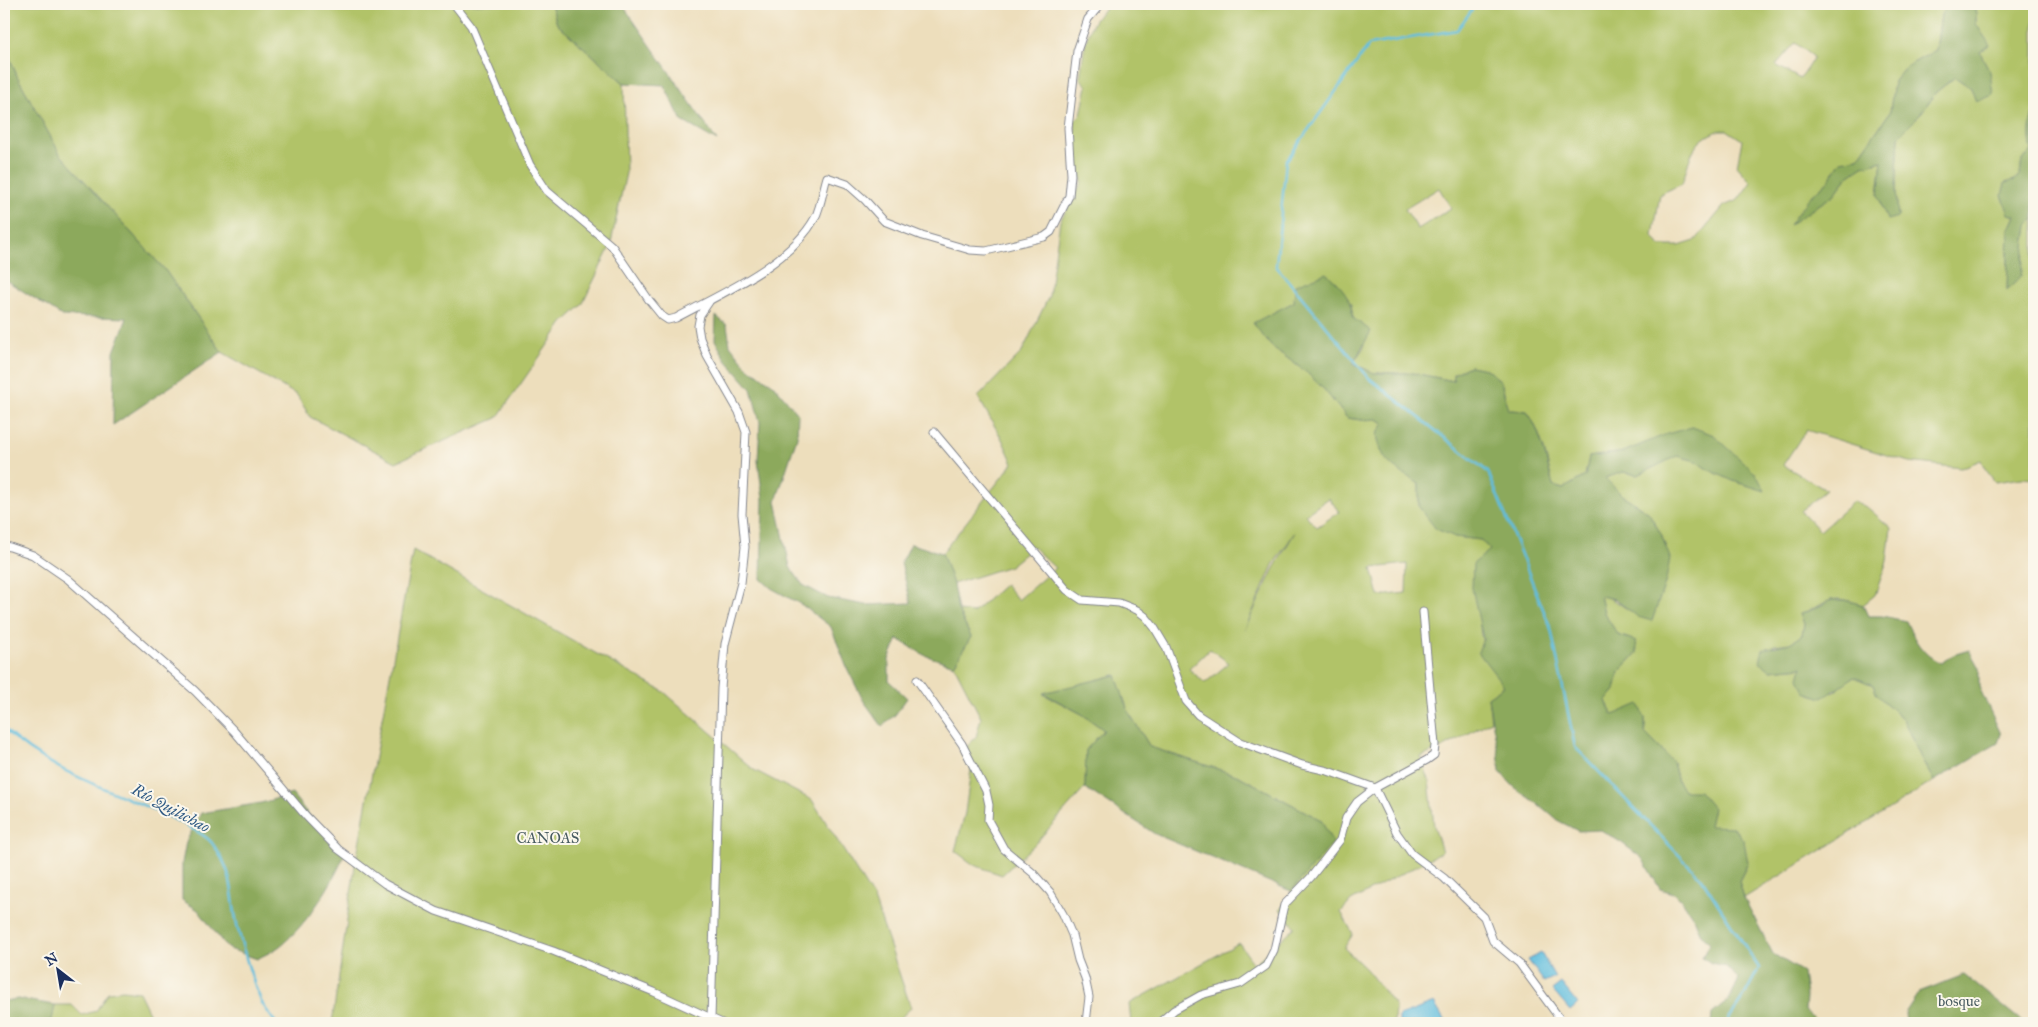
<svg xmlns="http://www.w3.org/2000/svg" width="2038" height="1027" font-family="'IM FELL Great Primer',serif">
<rect width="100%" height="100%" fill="#fbf7ec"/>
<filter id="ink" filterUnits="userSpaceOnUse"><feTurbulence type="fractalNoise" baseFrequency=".02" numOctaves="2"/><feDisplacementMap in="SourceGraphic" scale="10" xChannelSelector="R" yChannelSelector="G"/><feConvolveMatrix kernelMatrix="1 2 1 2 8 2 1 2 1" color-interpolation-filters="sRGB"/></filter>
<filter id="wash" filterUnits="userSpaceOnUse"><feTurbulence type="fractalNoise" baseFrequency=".0096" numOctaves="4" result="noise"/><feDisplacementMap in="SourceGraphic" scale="20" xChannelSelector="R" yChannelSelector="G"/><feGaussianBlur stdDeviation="1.12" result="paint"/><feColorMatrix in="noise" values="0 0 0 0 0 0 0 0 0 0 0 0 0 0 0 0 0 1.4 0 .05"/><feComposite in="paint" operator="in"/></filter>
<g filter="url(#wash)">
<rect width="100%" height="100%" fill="#eddebc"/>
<g fill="#b1c367" stroke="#667962" fill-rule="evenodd">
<polygon points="4,4 551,4 557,24 624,83 626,173 610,247 582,305 563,323 497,418 396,462 310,417 297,395 222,352 165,270 60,154 17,76 4,43"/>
<path d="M1111 4H1947L1941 15 1936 50 1906 67 1894 81 1890 112 1858 158 1841 161 1829 180 1808 199 1790 224 1835 194 1847 177 1863 166 1882 161 1878 195 1898 217 1896 190 1899 136 1919 116 1935 93 1955 77 1971 88 1990 72 1979 51 1989 45 1976 24V4H2034V111C2029 125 2029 137 2032 152L2022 160 2020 174 2002 195 2009 213 2016 216 2009 231 2007 290 2021 276 2028 225 2034 219V479L2022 478 1995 482 1984 467 1981 460 1961 468 1909 462 1806 430 1783 465 1826 490 1801 511 1820 531 1854 501 1868 508 1891 528 1887 561 1875 595 1863 605C1853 602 1841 597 1831 600 1820 604 1811 611 1800 613L1804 624 1802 635 1790 643 1774 645 1770 670 1803 667 1834 693 1843 683 1854 677 1873 685 1877 695 1903 719 1921 758 1934 781 1744 898 1739 881 1748 863 1708 826 1678 782 1673 762 1645 733V718L1613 715 1606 701 1615 690 1619 672 1637 653 1636 641 1618 635 1604 613 1600 595C1622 601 1630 616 1652 620L1666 580 1649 513 1621 494 1604 478 1623 472 1638 475 1677 455 1696 461 1707 469 1756 473 1640 446 1623 452 1589 457 1585 476 1563 489 1553 486C1547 460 1542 434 1527 411L1509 410 1501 381 1486 369 1470 366 1453 374 1454 381 1413 373H1374L1353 363 1364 347 1353 318 1351 304 1294 302 1254 323 1271 346 1306 372 1323 388 1347 418 1362 420 1377 418 1384 424 1411 478 1419 484V507L1455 537 1481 540 1490 550C1487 573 1481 597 1480 621 1479 643 1492 669 1504 686L1488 697 1491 721 1446 746 1421 757 1429 780 1434 826 1442 852 1351 901 1341 912 1353 934 1344 948 1366 969 1395 1005 1394 1023H1131L1129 1004 1239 943 1254 964 1295 927 1280 909C1292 899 1314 838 1321 820L1239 776 1150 747 1128 711 1115 675 1043 694 1082 714 1104 730 1086 750 1085 788 1034 845 1002 875 974 865 955 851 965 813 971 769 961 753 976 737 981 718 954 665 971 637 958 611 973 613 1005 584 1018 600 1055 568 1033 547 1010 566 953 584 942 553 1013 463 1002 439 978 397 1022 352 1049 296 1060 221 1082 182 1075 150V120L1081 114 1087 86 1080 78C1084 50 1085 21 1111 4ZM1795 43 1814 57 1800 79 1776 65ZM1720 130H1727L1742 140 1737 166 1751 182 1738 200 1724 206 1695 241 1679 246H1660L1653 236 1660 194 1682 184C1691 157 1690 141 1720 130ZM1439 188 1451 208 1418 229 1405 209ZM1329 498 1339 512 1317 527 1305 515ZM1295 532 1274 568 1245 629 1273 565ZM1407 564 1406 593 1379 596 1372 568ZM1210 649 1229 663 1205 683 1189 669Z"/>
<polygon points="413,550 664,692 754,770 812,800 874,899 911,1008 895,1023 332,1023 355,866"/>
<polygon points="123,990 139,992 154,1023 54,1023 52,1020 55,1005 72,1005 82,1015 96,1011 108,992"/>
</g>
<g fill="#8ca95c" stroke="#546c5d">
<polygon points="551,4 622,4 717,141 682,121 664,85 624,83 557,24"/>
<polygon points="1947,4 1976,4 1976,24 1990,45 1980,52 1990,72 1993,95 1976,102 1971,88 1955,77 1935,93 1919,116 1899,136 1896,190 1898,217 1887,220 1878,195 1882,161 1863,166 1847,177 1835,194 1789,225 1808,199 1829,180 1841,161 1858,158 1890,112 1894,81 1906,67 1936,50 1941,15"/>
<polygon points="4,43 17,76 60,154 165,270 222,352 113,425 114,352 127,318 62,316 4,279"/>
<path d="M2034 111V219L2028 225 2021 276 2007 291 2009 231 2016 216 2009 214 2002 195 2005 183 2015 180 2020 174 2022 160 2032 152C2029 137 2029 125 2034 111Z"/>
<path d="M1326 273C1343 288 1350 295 1353 318L1371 331 1353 364 1374 373H1413L1454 381 1453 374 1470 366 1486 369 1501 381 1508 410 1527 411C1542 434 1546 460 1553 486L1563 489 1585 476 1589 457 1623 452 1667 434 1692 427 1714 435 1756 474 1765 491 1733 481 1707 469 1696 461 1677 456 1638 475 1623 472 1605 478 1621 494 1649 513 1661 534 1670 558 1666 580 1652 621 1638 617 1615 599 1600 596 1604 613 1618 635 1636 641 1637 653 1619 672 1615 690 1606 701 1613 715 1639 704 1645 718V733L1673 762 1678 782 1685 791H1699L1713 808 1709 826 1733 827 1744 841 1748 863 1739 881 1744 898 1773 954 1803 972 1806 996 1805 1011 1819 1023H1711L1712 1014 1729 1000 1739 979 1725 966 1711 963 1702 957 1710 944 1700 933 1695 920 1682 901 1674 893 1660 889 1642 858 1622 843 1601 830 1578 831 1557 820 1538 804 1517 790 1500 772C1499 746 1491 722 1488 697L1504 686 1478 652 1483 639 1472 588 1473 564 1490 550 1481 540 1455 537 1436 529 1419 507V484C1395 467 1383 467 1377 435L1384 423 1377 419 1362 420 1347 418 1323 388 1306 372 1271 346 1253 323 1294 302 1295 285Z"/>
<polygon points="716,316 727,325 730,345 748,368 773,384 798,414 797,437 776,501 790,567 803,585 828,598 866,605 911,603 901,563 911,544 942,553 953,584 958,611 971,637 954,665 924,655 898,639 889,659 889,681 907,698 895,715 882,726 863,700 847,668 831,627 802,605 771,588 761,579 763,499 758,461 760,422 751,389 726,360 715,340"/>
<path d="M1832 600H1845L1863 605 1868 616H1882L1906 621C1914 639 1922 655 1941 663L1953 655 1969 650 1979 668V687L2001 734 1998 743 1934 781 1921 758 1903 719 1877 695 1873 685 1854 677C1842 684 1835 692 1822 698L1805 692 1799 678 1802 667 1770 670 1760 662 1763 649 1790 643 1802 635 1804 624 1800 613 1809 611Z"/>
<polygon points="1116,675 1128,711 1150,747 1239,776 1321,820 1333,843 1291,891 1155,834 1085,788 1086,750 1104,730 1082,714 1043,693"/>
<path d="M292 794 308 814 346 851C334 882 307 925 280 946 274 951 264 955 257 959L227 948 198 910 182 900V863L186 842 201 813 261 803Z"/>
<polygon points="1964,975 2024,1023 1906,1023 1905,1013 1919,992"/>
<polygon points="18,999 55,1005 52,1020 37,1023 4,1023 4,1001"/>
</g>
<g fill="#60bede" stroke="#3e769e">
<polygon points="1541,953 1555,977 1544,982 1528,960"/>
<polygon points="1561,983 1578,1004 1570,1011 1552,990"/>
<polygon points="1434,1003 1446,1023 1399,1023 1399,1016"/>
</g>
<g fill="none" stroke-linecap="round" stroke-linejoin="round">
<g stroke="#60bede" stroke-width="2.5">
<polyline points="1476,4 1457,30 1369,45 1286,161 1276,266 1369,378 1488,472 1551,629 1575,747 1702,879 1759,968 1743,998 1726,1023"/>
<path d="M4 729C47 771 113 790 167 816 179 822 203 832 212 843 237 877 229 892 238 929 243 949 253 982 261 1001 265 1009 271 1016 276 1023"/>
</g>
</g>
</g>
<g filter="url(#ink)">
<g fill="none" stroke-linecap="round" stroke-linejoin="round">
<g stroke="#84868d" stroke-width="9">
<g id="street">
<path d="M454 4 471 26 530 165 547 191 612 246 649 300 662 316 668 320 676 318C722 293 789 265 815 218 821 206 823 190 827 177L847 184 865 200 884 221 922 236 953 245 970 250 986 251 1044 237 1051 232 1069 196 1071 175 1068 128 1077 51 1088 19 1101 4"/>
<polyline points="709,302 700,315 698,326 700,338 707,356 739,412 746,432 742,514 745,547 741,583 725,644 721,688 711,1019"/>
<polyline points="934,432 1067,590 1082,600 1119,603 1137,610 1146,617 1154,627 1166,647 1186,701 1198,715 1240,742 1302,765 1328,771 1375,788 1397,833 1412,854 1444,878 1484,917 1493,941 1519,963 1563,1023"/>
<polyline points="4,546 10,547 33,555 68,579 195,691 234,731 306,816 338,849 385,884 436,911 553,951 654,992 722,1023"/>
<polyline points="917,680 962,744 986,791 989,805 988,820 1004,849 1033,873 1050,892 1063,914 1072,935 1078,960 1085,978 1089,997 1086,1023"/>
<polyline points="1159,1023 1174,1010 1201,995 1240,984 1266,966 1274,950 1284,905 1311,877 1340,840 1346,818 1357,802 1375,788 1427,760 1434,755 1435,745 1423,612"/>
</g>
</g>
<use href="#street" stroke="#fff" stroke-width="7"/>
</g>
</g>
<g text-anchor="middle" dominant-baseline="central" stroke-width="4" stroke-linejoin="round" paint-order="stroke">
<g font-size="15" fill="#485b61" stroke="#fbf7ec">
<text x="548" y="838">CANOAS</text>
<text x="1959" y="1001">bosque</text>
</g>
<g font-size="16" font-style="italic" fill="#305a84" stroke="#fbf7ec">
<text transform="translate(171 808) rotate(28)">Río Quilichao</text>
</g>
</g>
<rect width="2038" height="1027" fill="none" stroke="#fbf7ec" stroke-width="20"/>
<g transform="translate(58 970) rotate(329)" stroke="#fbf7ec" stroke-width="4" paint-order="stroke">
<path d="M0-4L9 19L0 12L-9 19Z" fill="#1b2f5e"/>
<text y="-8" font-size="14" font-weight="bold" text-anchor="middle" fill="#1b2f5e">N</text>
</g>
</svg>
